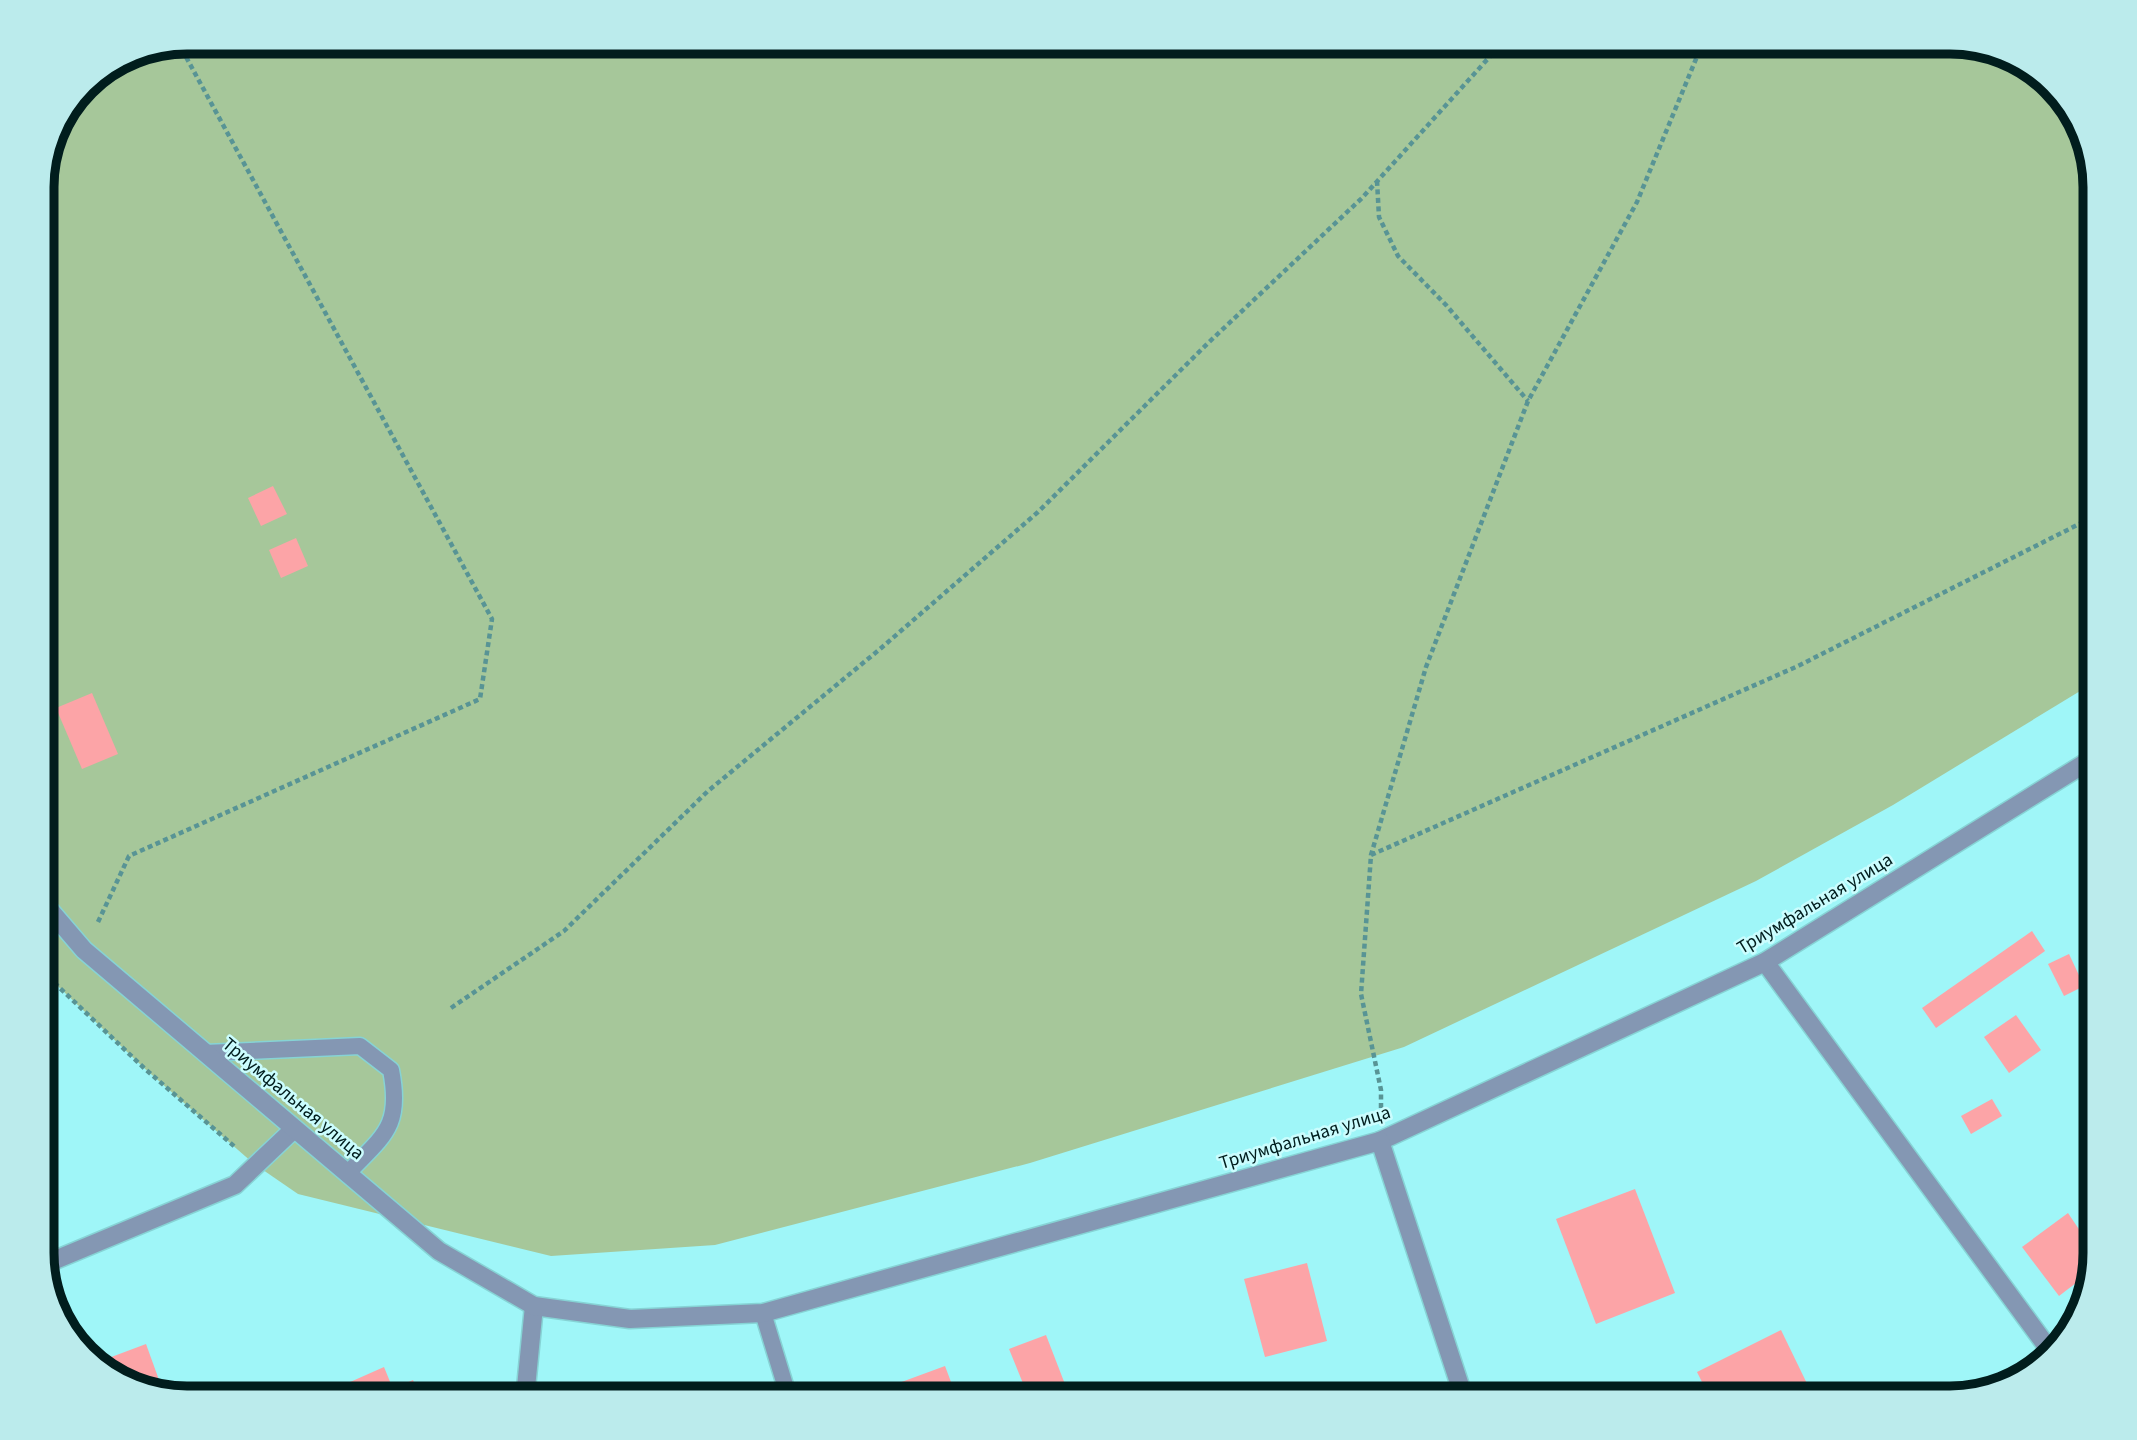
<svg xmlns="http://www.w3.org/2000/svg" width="2137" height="1440" font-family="'Source Sans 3',sans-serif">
<rect width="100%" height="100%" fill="#9ff6f8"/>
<polygon fill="#a6c79a" points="187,42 1950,42 2031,67 2080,123 2095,187 2095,682 1893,805 1756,881 1404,1047 1030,1163 715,1245 551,1256 298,1194 253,1163 144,1068 42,971 42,178 53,131 85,84 132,53"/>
<g fill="#fca4a7">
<polygon points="273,486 287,514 261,526 248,498"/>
<polygon points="296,538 308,566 281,578 269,550"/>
<polygon points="92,693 118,754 82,769 56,708"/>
<polygon points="2032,931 2045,951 1936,1028 1922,1008"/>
<polygon points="2069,954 2084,986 2064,996 2048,964"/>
<polygon points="2016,1015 2041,1050 2009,1073 1984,1037"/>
<polygon points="1992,1099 2002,1116 1971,1134 1961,1116"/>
<polygon points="1635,1189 1675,1293 1596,1324 1556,1219"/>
<polygon points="2068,1213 2095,1253 2089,1273 2059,1296 2022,1247"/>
<polygon points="1307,1263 1327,1341 1265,1357 1244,1279"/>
<polygon points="2081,1299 2074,1322 2066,1307"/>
<polygon points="1781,1330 1814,1398 1710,1398 1697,1372"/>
<polygon points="1046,1335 1068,1392 1054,1398 1029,1398 1009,1349"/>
<polygon points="146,1344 163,1391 106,1373 100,1366 98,1362"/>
<polygon points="945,1366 957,1398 858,1398"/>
<polygon points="384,1367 393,1389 413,1380 421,1398 314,1398"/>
<polygon points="1335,1382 1340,1398 1284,1398 1284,1397"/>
</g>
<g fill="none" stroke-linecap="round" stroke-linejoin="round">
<g stroke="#86d3d5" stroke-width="19">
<g id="service">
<path d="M205 1053 360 1046 391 1070C402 1127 384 1135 347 1174"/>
<polyline points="763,1313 789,1398"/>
</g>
</g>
<g stroke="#86d3d5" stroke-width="21">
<g id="minor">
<polyline points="1765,962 2051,1352"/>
<polyline points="1380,1141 1765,962 2095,757"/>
<polyline points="43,1265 235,1185 294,1129"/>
<polyline points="525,1398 534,1306"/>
</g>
</g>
<g stroke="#86d3d5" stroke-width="21">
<polyline id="tertiary" points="42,901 84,950 439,1251 534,1306 630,1319 763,1313 1380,1141 1464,1398"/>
</g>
<g stroke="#589495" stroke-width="4.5" stroke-dasharray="5 3.5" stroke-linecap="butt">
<polyline points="1377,181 1379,217 1398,256 1446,305 1528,401"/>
<polyline points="1371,855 1798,666 2095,516"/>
<polyline points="98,922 129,856 480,699 492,619 179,44"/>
<polyline points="42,971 144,1068 235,1147"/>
<polyline points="451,1008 564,931 708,791 880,649 1038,512 1207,344 1362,198 1503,42"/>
<polyline points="1381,1108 1381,1090 1361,994 1371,855 1426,667 1528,401 1637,202 1703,42"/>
</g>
<use href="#service" stroke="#8497b3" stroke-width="16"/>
<use href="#minor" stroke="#8497b3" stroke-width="18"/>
<use href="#tertiary" stroke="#8497b3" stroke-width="18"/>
</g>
<g text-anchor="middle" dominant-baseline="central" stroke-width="5" stroke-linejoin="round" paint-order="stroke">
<g font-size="19" fill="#011d1d" stroke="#cbfdfe">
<text transform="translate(1815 904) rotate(-31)">Триумфальная улица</text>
<text transform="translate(293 1099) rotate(40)">Триумфальная улица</text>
<text transform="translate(1305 1138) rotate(-17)">Триумфальная улица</text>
</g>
</g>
<path d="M0 0H2137V1440H0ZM187 54H1950A133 133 0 0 1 2083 187V1253A133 133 0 0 1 1950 1386H187A133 133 0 0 1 54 1253V187A133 133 0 0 1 187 54Z" fill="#bbebec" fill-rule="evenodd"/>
<path fill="none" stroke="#011d1d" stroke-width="9" d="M187 54H1950A133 133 0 0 1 2083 187V1253A133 133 0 0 1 1950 1386H187A133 133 0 0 1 54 1253V187A133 133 0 0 1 187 54Z"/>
</svg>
